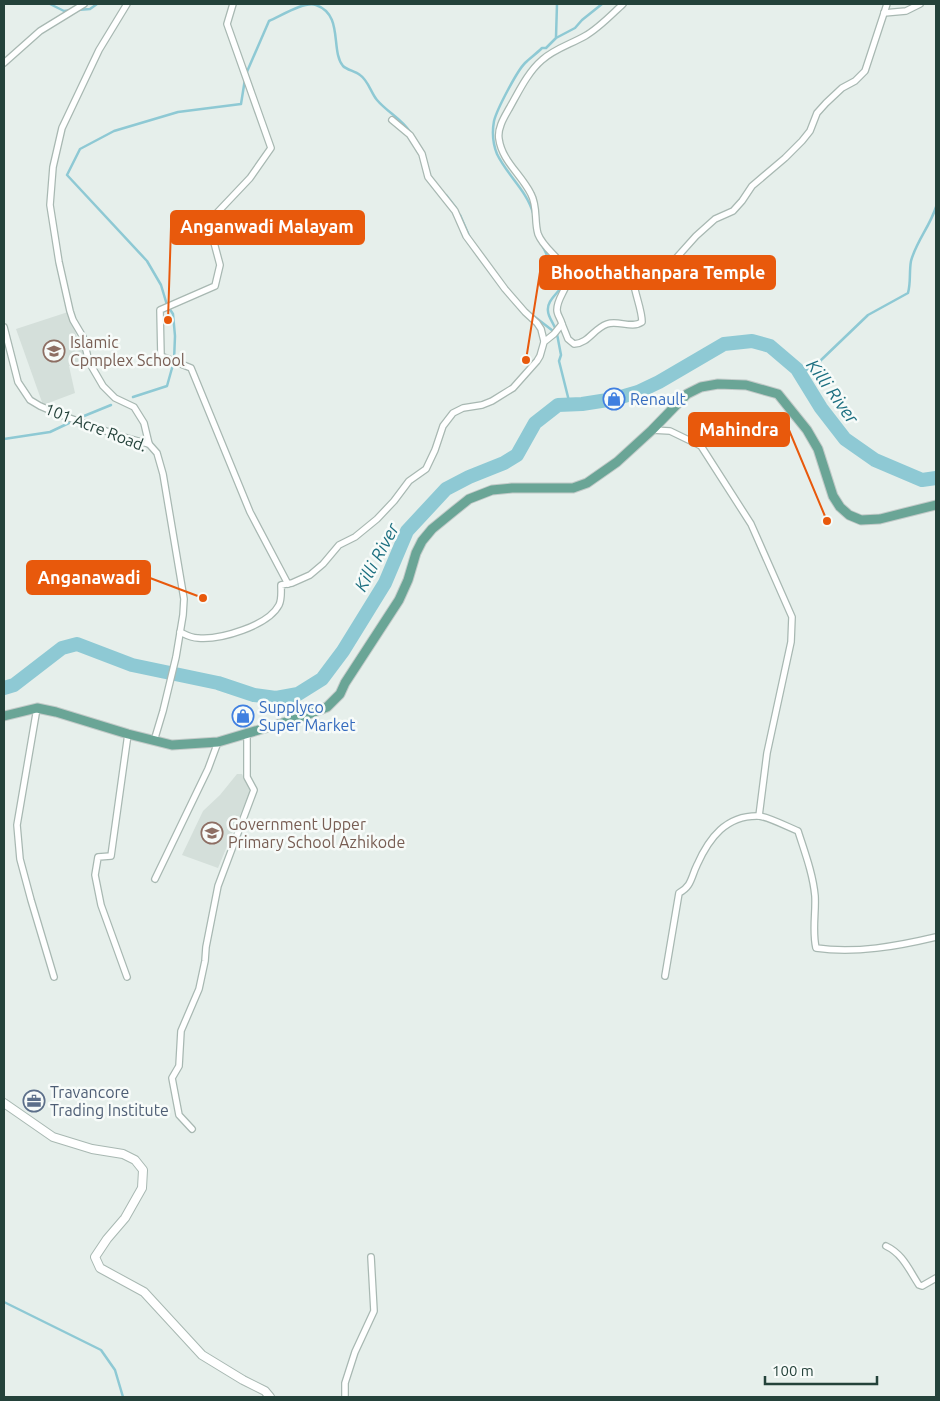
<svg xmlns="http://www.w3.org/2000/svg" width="940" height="1401" font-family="Ubuntu,sans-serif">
<rect width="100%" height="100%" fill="#e6efeb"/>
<g fill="#d4dfda">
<polygon points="68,312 77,337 82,341 86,361 69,366 75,393 43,405 16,329"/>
<polygon points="237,774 242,774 250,791 218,868 182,855 203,811 220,795"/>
</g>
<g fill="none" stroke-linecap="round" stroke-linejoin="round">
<g stroke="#8ec9d4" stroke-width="2.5">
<polyline points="50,4 64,11 72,10"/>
<polyline points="77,10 90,9 97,4"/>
<polyline points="556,37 557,4"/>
<path d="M246 74 269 21C281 16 304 1 316 5 344 15 330 50 343 66 347 70 355 71 360 75 368 80 371 93 377 100 387 112 402 119 410 132"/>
<polyline points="446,195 456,208"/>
<path d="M533 213C527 191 507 175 497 154 493 144 492 132 494 121 497 109 517 71 525 63 530 58 536 54 542 48H546L556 38 575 28 582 20 602 4"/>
<polyline points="460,215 470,238"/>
<path d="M543 247C545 250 546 254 548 257 553 264 561 266 563 276 567 290 546 297 548 311 548 317 554 324 556 330"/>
<polyline points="531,314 557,334 561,355 559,361 570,405"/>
<path d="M800 374 819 362 868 315 908 293C911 282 909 272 911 261 916 242 930 226 936 207"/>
<polyline points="133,397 167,386 174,361 175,336 173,314 167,305 161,285 147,261 67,175 80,149 114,131 178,112 241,104 245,79"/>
<polyline points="84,416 111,405"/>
<polyline points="4,439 50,432 69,423"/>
<polyline points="4,1302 101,1350 115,1370 123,1397"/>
</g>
<polyline stroke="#8ec9d4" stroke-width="14" points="4,688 14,685 62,648 77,644 132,665 218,683 254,695 276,698 298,694 322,679 343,651 385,583 407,531 446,489 469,477 504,463 517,455 535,423 558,405 582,404 614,399 638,392 659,382 724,344 752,341 770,346 797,369 821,408 845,439 875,460 922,480 936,478"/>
<g stroke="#a8b8b2" stroke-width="8">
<g id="minor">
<polyline points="127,4 99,50 62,128 53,167 50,205 59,262 70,311 73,320 83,337 89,362 103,386 115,398 134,407 144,423 149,444"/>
<polyline points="233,4 227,24 271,148 250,178 214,216 212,235 220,265 215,286 160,310 161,356 191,368 250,512 288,584"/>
<polyline points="884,13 906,11 920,4"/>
<polyline points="4,63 40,31 84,4"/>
<polyline points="392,120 410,135 422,154 428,177 455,211 466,236 505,289 525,312 537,323 541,329 544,341"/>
<path d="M562 324 568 339 574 344C589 343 593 329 607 324 618 320 632 329 642 322 642 306 630 285 634 270L639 268 663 267 670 265 696 236 715 219 733 211 742 201 752 186 785 158 802 141 810 131 817 113 826 103 842 88 855 81 865 71 887 4"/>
<polyline points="4,327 18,382 30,400 40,406 61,415 120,436 149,444 157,453 163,474 184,599 183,615 176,657 163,711 154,741"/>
<polyline points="652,430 670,431 701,446 751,524 792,617 791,642 767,753 759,816"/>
<path d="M180 632C186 635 191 638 198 638 220 640 268 626 279 605 282 599 281 592 281 585L292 583 310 575 323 564 339 545 355 537 377 519 394 501 409 481 426 469 435 450 443 426 453 413 463 408 482 405 492 401 513 388 537 361 540 356 544 342 554 334 562 324C561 319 557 315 557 310 557 296 570 288 567 274 563 259 544 250 538 234 534 221 538 207 531 194 521 174 502 161 499 139 497 128 505 116 510 107 519 91 528 72 542 60 554 49 571 44 585 36 599 28 611 15 623 4"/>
<polyline points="37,708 17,825 20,859 31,900 54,977"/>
<polyline points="155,879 208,769 218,742"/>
<path d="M665 976 679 893C692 886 691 877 697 865 709 838 726 815 759 816 769 817 788 827 798 831 805 853 813 874 815 896 816 914 812 930 816 948 855 954 898 946 936 937"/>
<polyline points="127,977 101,905 95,875 98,857 111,856 128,734"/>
<polyline points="192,1129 179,1115 172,1078 179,1066 181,1031 199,989 205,961 206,947 218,886 254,790 247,777 247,733"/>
<path d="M886 1246C903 1254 909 1270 919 1285L922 1286 936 1278"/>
<polyline points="345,1397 345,1383 355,1352 374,1311 371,1257"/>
</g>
</g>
<g stroke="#a8b8b2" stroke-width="10">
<polyline id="tertiary" points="4,1103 53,1137 92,1149 123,1154 135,1160 143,1170 142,1188 125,1218 107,1239 95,1257 100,1268 144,1292 202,1355 243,1380 265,1391 270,1397"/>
</g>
<g stroke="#c2cac8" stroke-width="11">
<polyline id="primary" points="4,716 37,708 56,712 128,734 172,745 218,742 296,719 327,707 340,694 345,683 399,600 408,580 416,553 422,541 432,529 454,511 469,499 492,490 512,488 573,488 587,483 617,462 652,430 687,394 701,387 718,384 746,385 778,394 807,430 818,449 833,496 840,507 849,515 861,520 880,519 936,505"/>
</g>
<use href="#minor" stroke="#fff" stroke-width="5.5"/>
<use href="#tertiary" stroke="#fff" stroke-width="8"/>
<use href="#primary" stroke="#6aa596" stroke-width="9"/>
</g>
<defs>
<g id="school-ring" transform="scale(1.125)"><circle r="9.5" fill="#f7fbf9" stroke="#8d6e63" stroke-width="1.5"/><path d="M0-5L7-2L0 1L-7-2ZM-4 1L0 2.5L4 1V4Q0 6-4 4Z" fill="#8d6e63"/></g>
<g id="shop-ring" transform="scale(1.125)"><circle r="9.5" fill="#f7fbf9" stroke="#3f7fe0" stroke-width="1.5"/><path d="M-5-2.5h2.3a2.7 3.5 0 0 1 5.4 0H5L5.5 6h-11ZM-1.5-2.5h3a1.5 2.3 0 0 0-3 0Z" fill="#3f7fe0"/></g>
<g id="office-ring" transform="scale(1.125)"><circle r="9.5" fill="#f7fbf9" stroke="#5c6f8a" stroke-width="1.5"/><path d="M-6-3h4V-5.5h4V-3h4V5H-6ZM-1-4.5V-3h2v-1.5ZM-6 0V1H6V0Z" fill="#5c6f8a"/></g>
</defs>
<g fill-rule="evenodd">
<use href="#school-ring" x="54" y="351"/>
<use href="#shop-ring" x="614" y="399"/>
<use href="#shop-ring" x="243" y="716"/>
<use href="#school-ring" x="212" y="833"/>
<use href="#office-ring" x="34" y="1101"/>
</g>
<g text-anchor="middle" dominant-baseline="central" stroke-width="5" stroke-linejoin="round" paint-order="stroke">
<g font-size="16" fill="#785e54" stroke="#f7fbf9" text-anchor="start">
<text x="70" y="342">Islamic<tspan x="70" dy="18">Cpmplex School</tspan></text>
<text x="228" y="824">Government Upper<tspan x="228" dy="18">Primary School Azhikode</tspan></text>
</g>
<g font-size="16" fill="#366cbe" stroke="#f7fbf9" text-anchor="start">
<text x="630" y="399">Renault</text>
<text x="259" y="707">Supplyco<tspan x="259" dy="18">Super Market</tspan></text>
</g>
<g font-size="16" fill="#24423a" stroke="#f7fbf9">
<text transform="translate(96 427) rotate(21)">101 Acre Road.</text>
</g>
<g font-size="16" fill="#4e5e75" stroke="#f7fbf9" text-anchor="start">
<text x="50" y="1092">Travancore<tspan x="50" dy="18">Trading Institute</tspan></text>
</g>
<g font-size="18" font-style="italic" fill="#1c6f80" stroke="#f7fbf9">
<text transform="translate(833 391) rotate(54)">Killi River</text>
<text transform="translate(376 557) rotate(-62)">Killi River</text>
</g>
</g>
<path fill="none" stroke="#e8590c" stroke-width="2" d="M168 320L171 227M526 360L540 272M827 521L789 430M203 598L150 578"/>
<g fill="#e8590c" stroke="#f7fbf9" stroke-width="2">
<circle cx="168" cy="320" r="5"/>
<circle cx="526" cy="360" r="5"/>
<circle cx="827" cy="521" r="5"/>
<circle cx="203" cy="598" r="5"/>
</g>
<g fill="#e8590c" stroke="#e8590c" stroke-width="2">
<rect x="171" y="211" width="193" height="33" rx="5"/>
<rect x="540" y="256" width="235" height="33" rx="5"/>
<rect x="689" y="413" width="100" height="33" rx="5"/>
<rect x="27" y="561" width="123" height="33" rx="5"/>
</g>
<g font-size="18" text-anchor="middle" font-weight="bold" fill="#fff">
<text x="267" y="233">Anganwadi Malayam</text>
<text x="658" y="279">Bhoothathanpara Temple</text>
<text x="739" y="436">Mahindra</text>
<text x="89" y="584">Anganawadi</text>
</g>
<rect width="940" height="1401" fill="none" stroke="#24423a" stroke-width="10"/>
<path d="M765 1376v8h112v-8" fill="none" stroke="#24423a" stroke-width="2.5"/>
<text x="772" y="1376" font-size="15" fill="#24423a" stroke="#f7fbf9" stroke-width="4" paint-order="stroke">100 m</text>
</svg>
